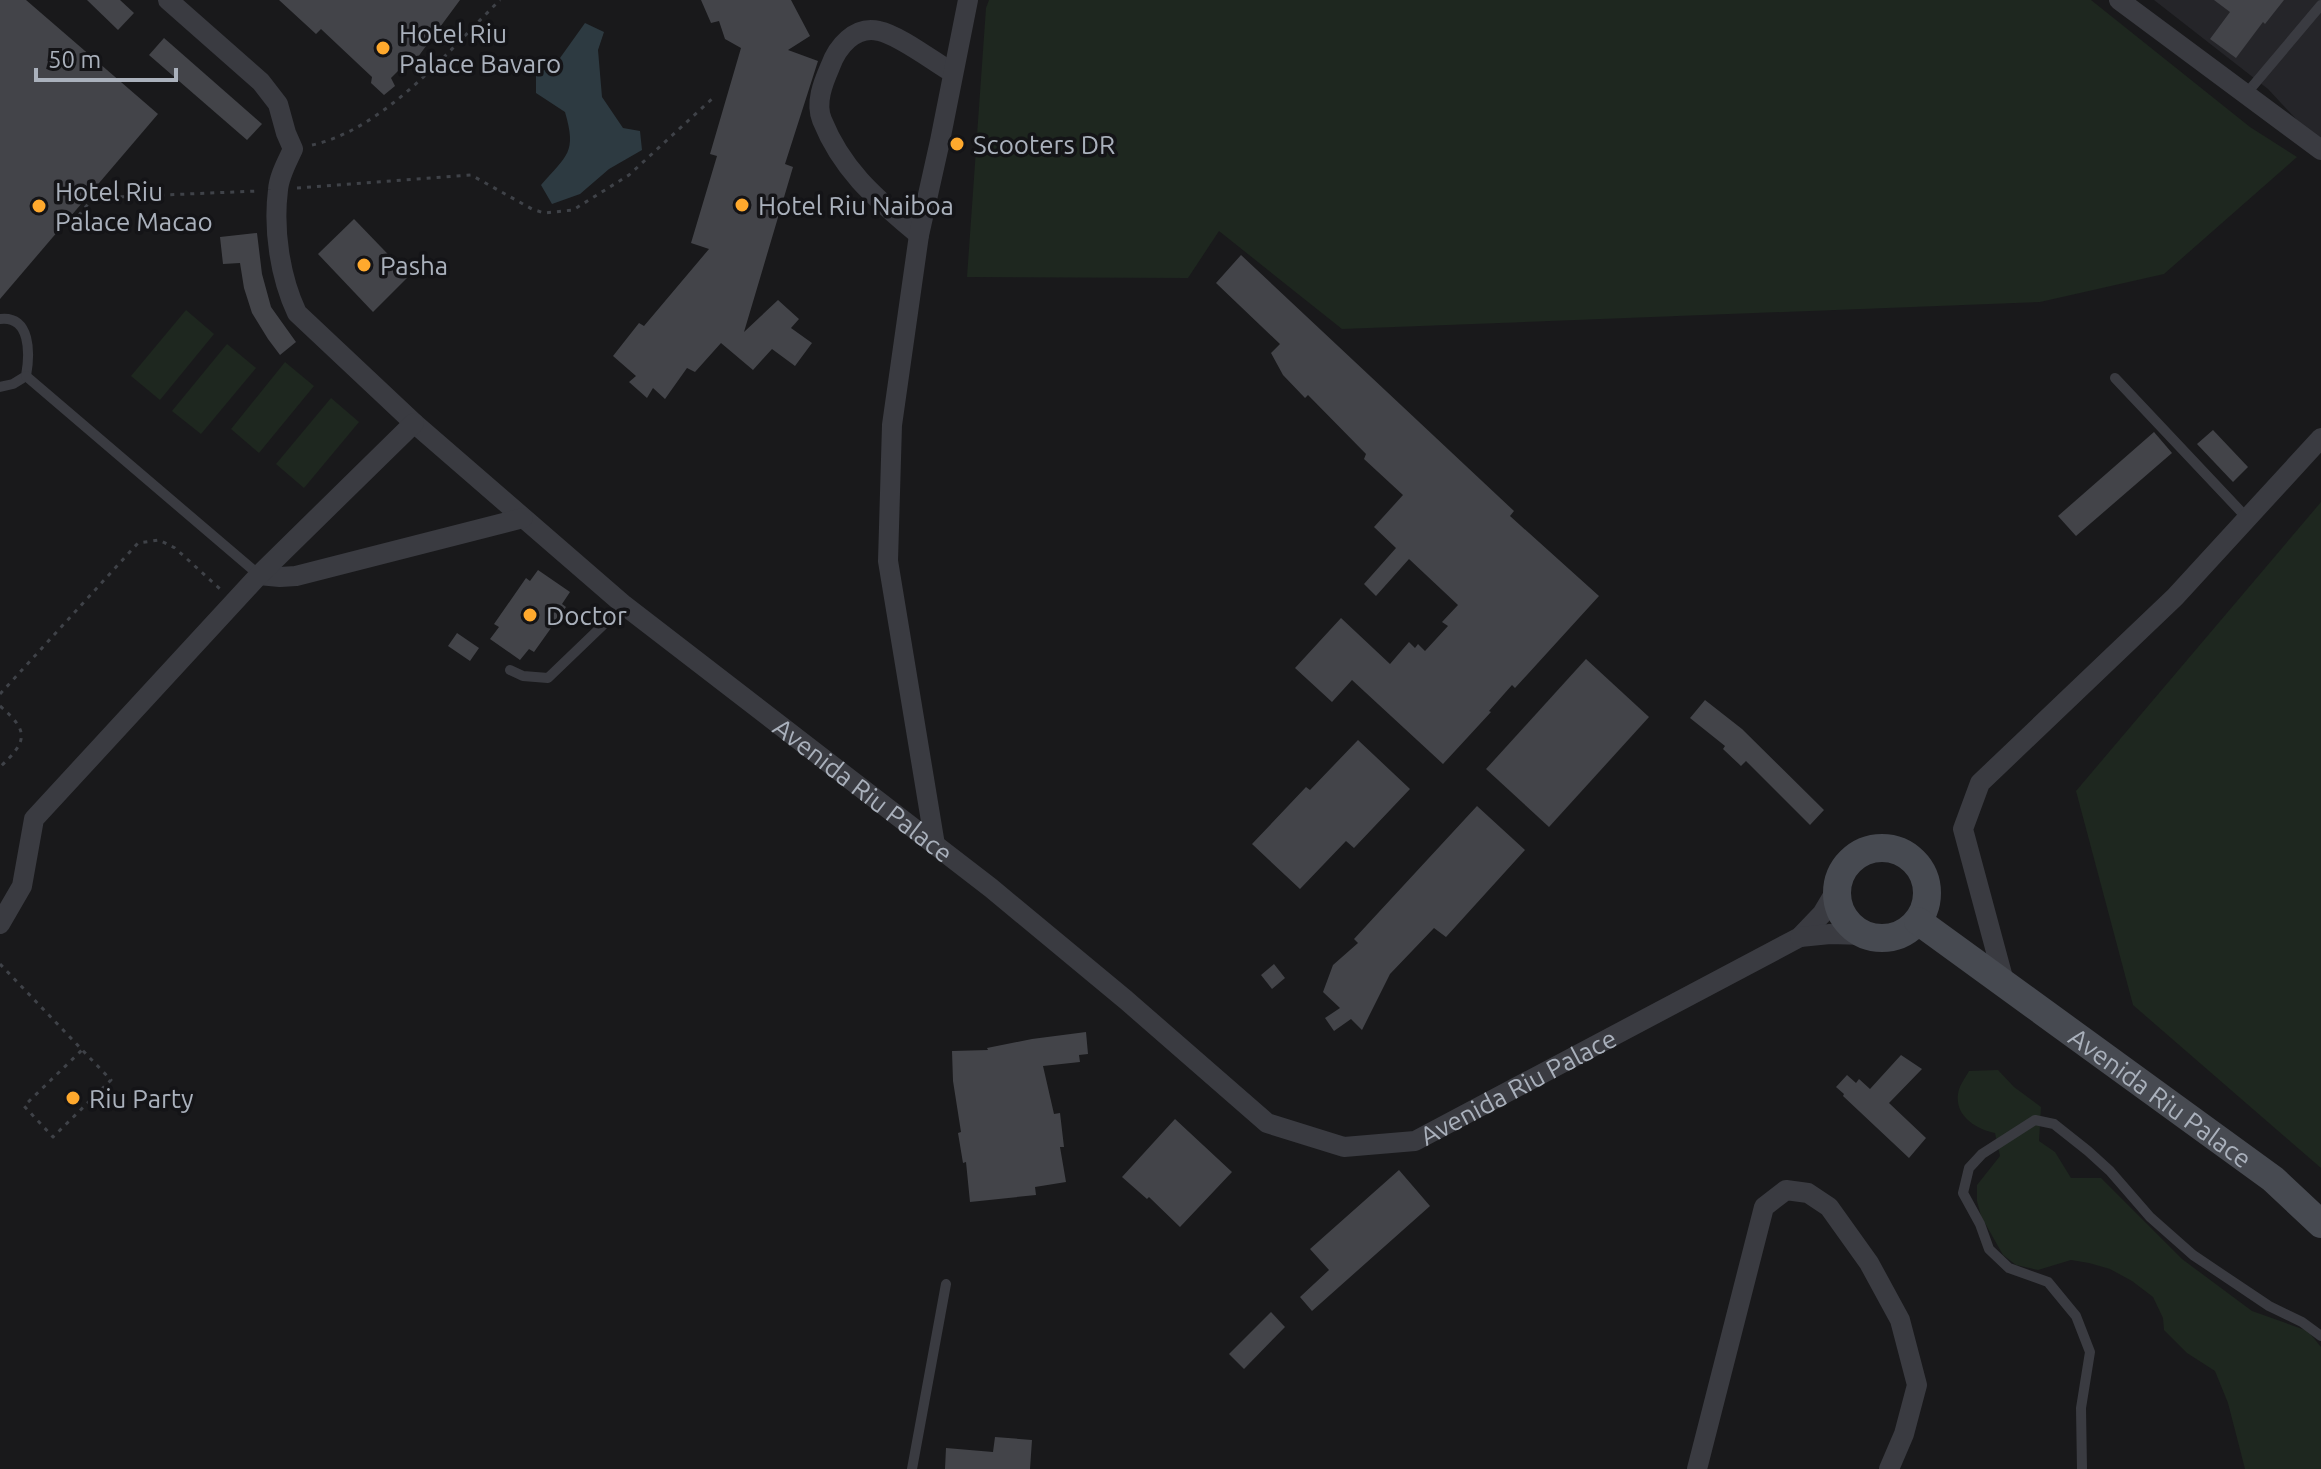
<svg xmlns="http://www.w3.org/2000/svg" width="2321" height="1469" font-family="Ubuntu,sans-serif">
<rect width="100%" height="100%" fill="#19191b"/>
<polygon fill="#252529" points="2154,0 2321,0 2321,146 2268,89"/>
<g fill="#1e271f">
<polygon points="989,0 2091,0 2250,127 2297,157 2164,274 2040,302 1342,329 1219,231 1188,278 967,277 986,8"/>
<polygon points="186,310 214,334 160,400 131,376"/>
<polygon points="227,344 256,368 201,434 172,411"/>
<polygon points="285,362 314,386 259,453 231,429"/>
<polygon points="331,398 359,422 304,488 276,464"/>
<polygon points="2321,502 2321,1168 2133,1005 2076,791"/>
<path d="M1998 1070 2014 1087 2041 1107 2039 1141 2055 1152 2071 1178H2101L2182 1259 2252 1311 2308 1331 2321 1347V1469H2245L2228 1403 2215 1371 2187 1353 2164 1330 2163 1318 2153 1297 2132 1281 2110 1269 2089 1263 2071 1260 2038 1270 2016 1265 2003 1255 1981 1216 1977 1201V1185L2000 1156 1995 1133C1976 1129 1955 1116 1958 1094 1959 1086 1965 1078 1969 1071Z"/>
</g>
<path fill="#2d3a41" d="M585 23 604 32 598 50 602 97 623 128 640 131 642 150 609 169 580 194 552 204 541 185C567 155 577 153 565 112L536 93V74L555 65Z"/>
<g fill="#434449">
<polygon points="0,0 26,0 158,114 0,299"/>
<polygon points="87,0 120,0 134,13 118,30"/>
<polygon points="279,0 460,0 412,65 407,62 391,78 395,86 384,95 371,83 372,77 321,29 316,34"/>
<polygon points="701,0 791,0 810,36 788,50 818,61 785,164 793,167 744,332 778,300 799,319 791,328 812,343 795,366 772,349 753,370 721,343 695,372 687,368 665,399 653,388 647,398 629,382 636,376 613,356 639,323 644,326 709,249 691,243 717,156 710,154 741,48 725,39 719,21 711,23"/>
<polygon points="2214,0 2284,0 2265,24 2263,22 2236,58 2210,39 2230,12"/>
<polygon points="164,38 262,124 247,140 149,55"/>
<polygon points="354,219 409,276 373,312 318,254"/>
<polygon points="257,233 262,274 271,307 296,342 280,355 268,339 252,313 244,288 240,263 223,264 220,237"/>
<polygon points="1241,255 1514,511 1510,516 1599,596 1515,688 1512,685 1489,711 1491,712 1443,764 1352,680 1332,702 1295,668 1341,618 1390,664 1409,642 1415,648 1418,644 1425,651 1448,626 1442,622 1458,605 1409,559 1376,596 1364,584 1396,548 1374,527 1403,495 1364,459 1366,454 1308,395 1305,398 1283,375 1271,353 1280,344 1216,283"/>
<polygon points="2213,430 2248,467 2233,482 2197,444"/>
<polygon points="2154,432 2172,453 2076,536 2058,516"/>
<polygon points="538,570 570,592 562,604 566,607 534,652 529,649 520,660 490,639 499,627 494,624 526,578 530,581"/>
<polygon points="457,633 479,648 470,661 448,646"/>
<polygon points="1586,659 1649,717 1549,827 1486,769"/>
<polygon points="1705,700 1742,729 1824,810 1810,825 1746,761 1741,766 1723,749 1725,746 1690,718"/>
<polygon points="1358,740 1410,789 1354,848 1346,841 1300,889 1252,844 1306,787 1310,790"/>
<polygon points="1477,806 1525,850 1446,937 1434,928 1390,974 1362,1030 1351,1019 1334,1031 1325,1018 1340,1008 1323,992 1333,965 1358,943 1354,939"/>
<polygon points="1274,964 1285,978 1272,989 1261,975"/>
<polygon points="1086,1032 1088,1054 1079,1055 1080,1062 1043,1066 1054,1114 1060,1113 1064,1147 1060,1147 1066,1182 1035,1187 1036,1195 970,1202 966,1162 963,1163 958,1133 961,1132 953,1081 952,1051 988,1050 987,1048 1032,1039"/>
<polygon points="1901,1055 1922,1069 1889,1103 1926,1138 1909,1158 1843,1096 1844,1094 1836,1087 1847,1075 1856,1083 1859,1079 1870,1089"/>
<polygon points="1175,1119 1232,1172 1180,1227 1149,1197 1147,1199 1122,1177"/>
<polygon points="1399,1170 1430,1206 1312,1311 1300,1297 1329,1270 1310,1249"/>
<polygon points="1271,1312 1285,1327 1244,1369 1229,1354"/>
<polygon points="995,1437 1032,1440 1030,1469 945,1469 946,1448 993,1452"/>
</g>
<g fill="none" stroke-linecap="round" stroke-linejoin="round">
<g stroke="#3f4248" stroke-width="3" stroke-dasharray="4 6" stroke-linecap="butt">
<path d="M312 145C385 129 448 51 500 0"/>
<polyline points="297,188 471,175 532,209 544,213 573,210 629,175 713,98"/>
<polyline points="95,228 79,215 93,198 258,191"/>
<polyline points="0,694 138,543 159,540 175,548 220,589"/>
<path d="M0 706C29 731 28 741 0 767"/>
<polyline points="0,964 111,1080 53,1137 24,1106 82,1050"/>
</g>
<g stroke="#3a3b41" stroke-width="10">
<polyline points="2246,94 2321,5"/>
<path d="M0 319C31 315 30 354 26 376L13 384 0 387"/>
<polyline points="26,376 259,575"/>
<polyline points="2115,378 2247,518"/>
<polyline points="510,670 523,676 548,678 624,605"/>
<polyline points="912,1469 946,1284"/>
<polyline points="2082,1469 2081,1408 2090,1352 2076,1316 2048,1282 2009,1268 1989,1249 1980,1224 1963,1193 1969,1168 1982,1154 2035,1120 2054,1124 2088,1151 2110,1171 2150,1217 2193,1255 2269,1306 2302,1322 2321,1336"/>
</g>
<g stroke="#3a3b41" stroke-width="20">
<path id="s1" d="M168 0 261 82 278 104 286 133 293 149C287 162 279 176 278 190 273 230 280 277 297 313L414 423 624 605 991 888 1126 1000 1267 1123 1344 1147 1415 1141 1800 937 1822 914 1838 887"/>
<polyline points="2119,0 2321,150"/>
<path d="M919 235C877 199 843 172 822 120 815 103 823 83 830 67 837 47 855 25 879 31 899 35 934 62 953 73"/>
<polyline points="259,575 280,577 296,576 523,518"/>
<polyline points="935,845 888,561 892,425 919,235 940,141 968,0"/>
<polyline points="0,924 22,886 34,819 259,575 414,423"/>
<polyline points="1800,937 1830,934 1866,935"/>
<polyline points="2005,985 1963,829 1980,783 2175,597 2321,438"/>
<polyline points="1697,1469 1764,1207 1786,1190 1808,1193 1829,1207 1869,1263 1900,1320 1917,1385 1904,1434 1889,1469"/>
</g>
<g stroke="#474a51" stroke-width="28">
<circle cx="1882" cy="893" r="45"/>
<path id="s2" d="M1918 921 2273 1179 2321 1224"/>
</g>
</g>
<g fill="#ffa92d" stroke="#141417" stroke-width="3">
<circle cx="383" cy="48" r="8"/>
<circle cx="957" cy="144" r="8"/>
<circle cx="742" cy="205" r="8"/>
<circle cx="39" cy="206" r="8"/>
<circle cx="364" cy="265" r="8"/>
<circle cx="530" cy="615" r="8"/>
<circle cx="73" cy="1098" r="8"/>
</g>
<g text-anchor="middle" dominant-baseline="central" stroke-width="7" stroke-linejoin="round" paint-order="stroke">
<g font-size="26" fill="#aab1bc" stroke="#141417" text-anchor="start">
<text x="399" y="33">Hotel Riu<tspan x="399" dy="30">Palace Bavaro</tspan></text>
<text x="973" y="144">Scooters DR</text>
<text x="55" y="191">Hotel Riu<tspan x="55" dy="30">Palace Macao</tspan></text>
<text x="758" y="205">Hotel Riu Naiboa</text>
<text x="380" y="265">Pasha</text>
<text x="546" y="615">Doctor</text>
<text x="89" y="1098">Riu Party</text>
</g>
<g font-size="26" fill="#aab1bc" stroke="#141417">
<text stroke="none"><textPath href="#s1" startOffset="1110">Avenida Riu Palace</textPath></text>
<text stroke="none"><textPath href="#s1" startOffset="1902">Avenida Riu Palace</textPath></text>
<text stroke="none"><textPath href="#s2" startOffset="300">Avenida Riu Palace</textPath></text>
</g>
</g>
<path d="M36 68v12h140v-12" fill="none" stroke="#aab1bc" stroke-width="4"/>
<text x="48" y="68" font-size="24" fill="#aab1bc" stroke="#141417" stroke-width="6" paint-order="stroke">50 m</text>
</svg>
